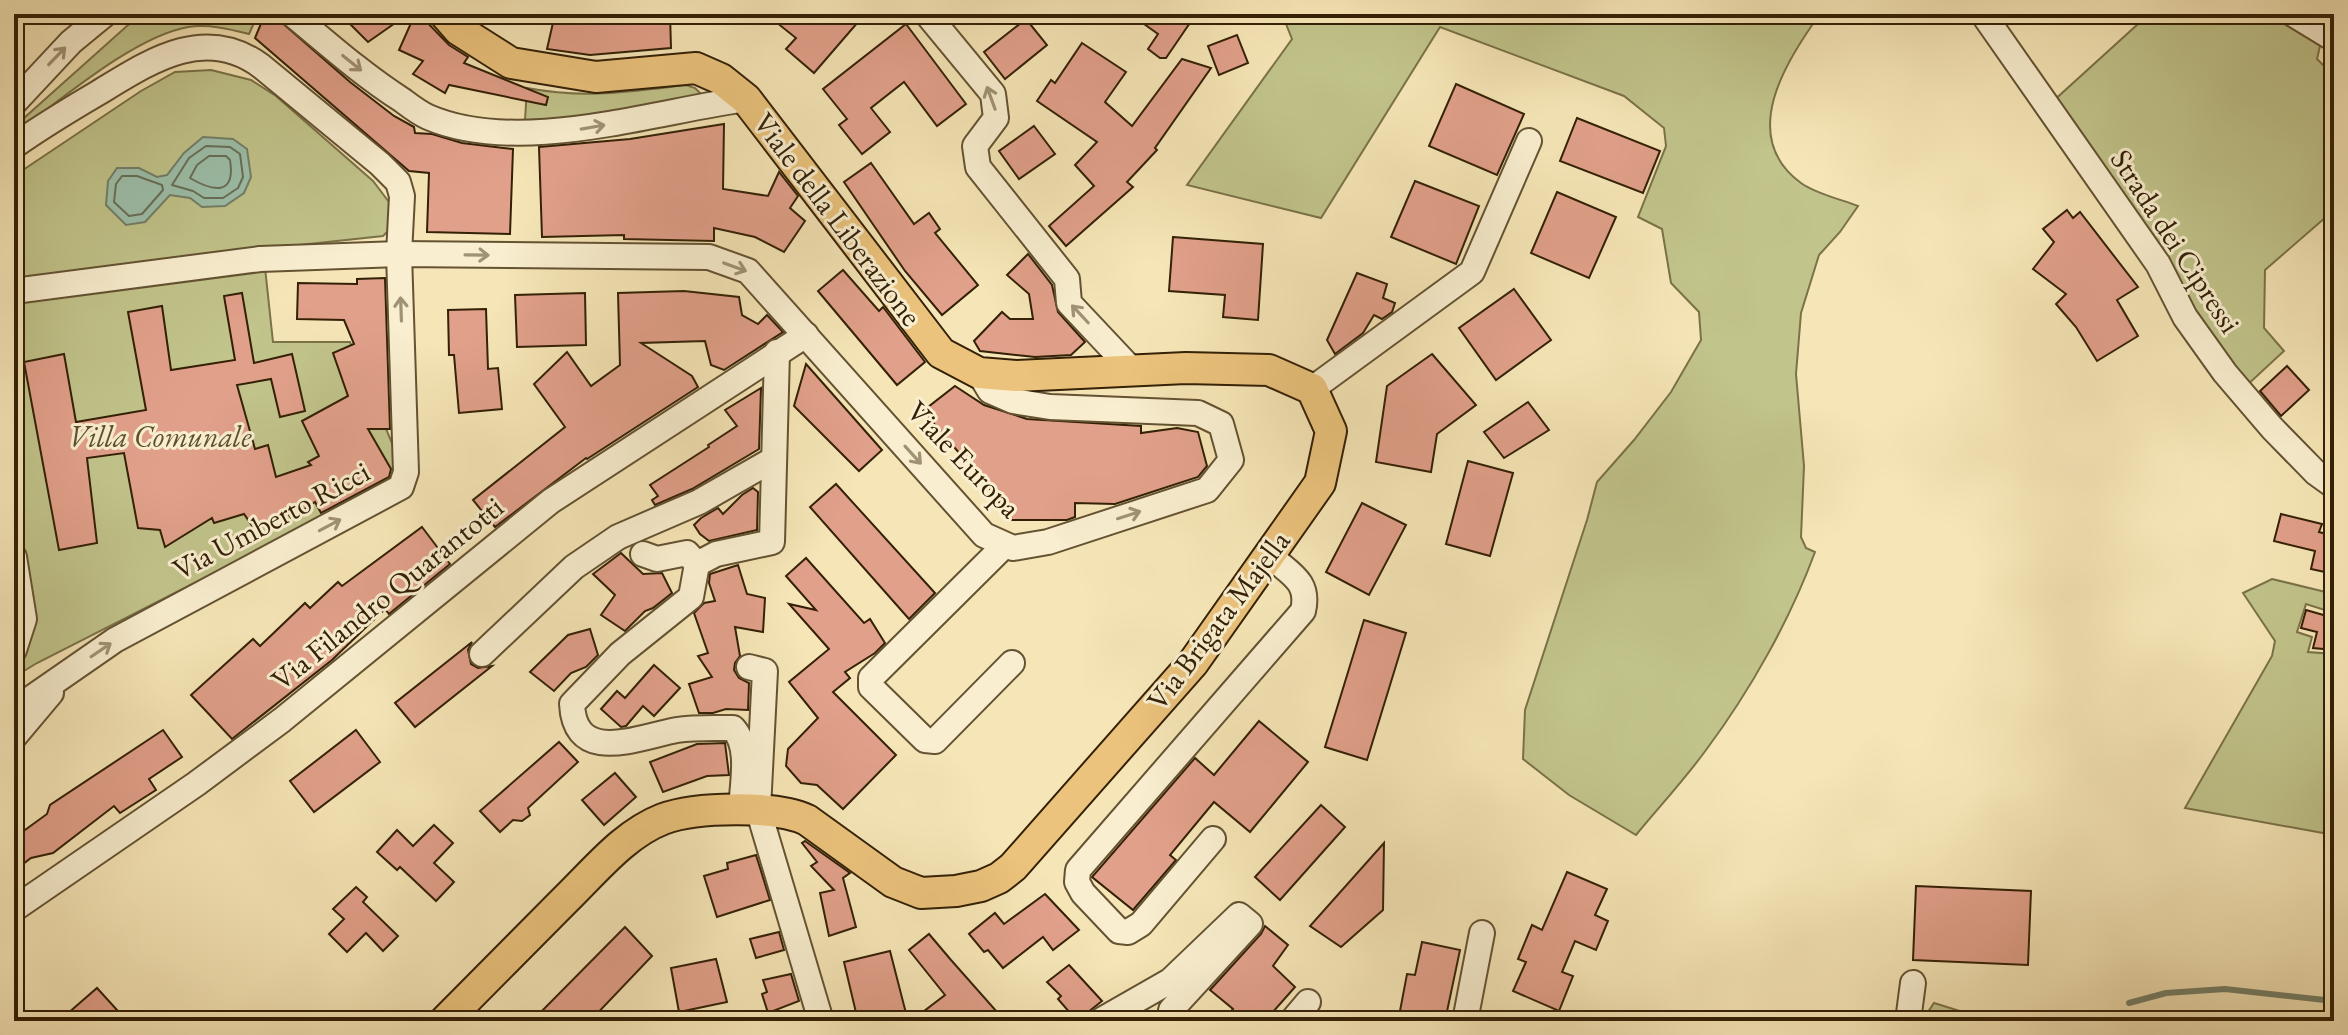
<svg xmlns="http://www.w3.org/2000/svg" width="2348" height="1035" font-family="'EB Garamond',serif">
<rect width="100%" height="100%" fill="#f6e6b7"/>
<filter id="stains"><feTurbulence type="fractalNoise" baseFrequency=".0025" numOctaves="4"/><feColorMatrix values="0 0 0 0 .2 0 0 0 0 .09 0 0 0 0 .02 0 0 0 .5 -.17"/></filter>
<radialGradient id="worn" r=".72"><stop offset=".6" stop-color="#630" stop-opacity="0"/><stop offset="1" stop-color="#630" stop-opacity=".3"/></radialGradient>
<g fill="#c1c48b" stroke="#7a7248" stroke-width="2">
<path d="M148 14H258L249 34C229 29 209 24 188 27 133 37 60 101 14 134V127L128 25Z"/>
<path d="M1282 14H1820C1785 62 1738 137 1801 183 1816 194 1840 199 1858 206L1840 232 1819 255 1801 313 1796 374 1804 466 1801 537 1806 548 1815 552C1790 620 1750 691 1706 750 1685 779 1660 806 1636 835L1569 795 1523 759 1525 710 1587 520 1597 482 1634 440 1671 392 1701 340 1699 312 1671 283 1662 229 1638 217 1666 146 1664 128 1624 96 1440 27 1321 218 1187 185 1292 39Z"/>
<polygon points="2149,14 2286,14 2322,37 2317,59 2334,76 2334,210 2265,270 2264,328 2284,351 2245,387 2050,104"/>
<polygon points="211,70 251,80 276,96 373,181 392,206 392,227 383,236 263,249 273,342 350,342 399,460 393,482 37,663 14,677 14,176 141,91 175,72"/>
<path d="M686 85 695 88 702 95 585 118 525 120 527 88C585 99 627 92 686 85Z"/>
<polygon points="2272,579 2334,594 2334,613 2306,604 2297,632 2312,637 2308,652 2334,654 2334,835 2185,808 2272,656 2275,641 2243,593"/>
<polygon points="1934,1003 1992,1021 1922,1021"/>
</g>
<polygon fill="#9dc0ab" stroke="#738069" stroke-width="2" points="203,137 233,139 247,149 251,177 244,193 225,206 202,207 190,198 170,195 145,222 126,225 106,205 108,181 117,168 139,168 157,177 167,175 184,153"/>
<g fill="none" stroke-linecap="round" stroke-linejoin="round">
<g stroke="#687058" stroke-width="2">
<polygon points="206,146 230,147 240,154 243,177 238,188 223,198 204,198 193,191 172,185 189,158"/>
<path d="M209 156H226L230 160C236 197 212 191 190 178L197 165Z"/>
<polygon points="122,176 137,176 162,185 163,190 142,214 129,216 114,202 116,184"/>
</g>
<polyline stroke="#738069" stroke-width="6" points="2129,1003 2166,993 2225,989 2334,1001"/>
</g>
<g fill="#e1a08a" stroke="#332006" stroke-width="2">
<polygon points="265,14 272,14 350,82 394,116 414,127 415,133 432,134 462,143 513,149 510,234 427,232 429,173 409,171 255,38"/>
<polygon points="340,14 408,14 368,42"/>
<polygon points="415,14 419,14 449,45 468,57 464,63 548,97 546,105 449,85 445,93 413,74 423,61 399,50"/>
<polygon points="555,14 576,19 628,14 670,14 671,48 590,55 547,49"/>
<polygon points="766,14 865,14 814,73 786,49 796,38"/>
<polygon points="1130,14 1196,14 1166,58 1160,58 1148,49 1158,34"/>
<polygon points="1026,19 1047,45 1005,79 984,52"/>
<polygon points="906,24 966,104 937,126 904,82 871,108 890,132 862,154 839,125 847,119 823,89"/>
<polygon points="1237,35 1248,63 1219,75 1208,46"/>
<polygon points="1082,43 1126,72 1105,102 1132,126 1182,59 1211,68 1155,148 1157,150 1127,182 1133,187 1066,246 1049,226 1094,186 1075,165 1097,142 1037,101 1051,80 1055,83"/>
<polygon points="1456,84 1524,114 1497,175 1429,146"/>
<polygon points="1577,118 1660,151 1643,193 1560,161"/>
<polygon points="724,124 723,189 768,196 779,172 798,196 790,208 805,221 784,252 755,237 714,228 714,241 624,239 624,235 542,237 539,147 630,139"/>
<polygon points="1034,126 1055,154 1019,179 999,151"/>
<polygon points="871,163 914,224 929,213 940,229 935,233 978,285 942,315 905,271 844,182"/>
<polygon points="1415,181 1479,206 1456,264 1391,237"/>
<polygon points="1557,192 1616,217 1589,278 1531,253"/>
<polygon points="2067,210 2073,218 2080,212 2138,287 2117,300 2138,336 2097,361 2076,327 2056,304 2066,294 2033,269 2054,242 2043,229"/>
<polygon points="1173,237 1263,244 1258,320 1223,317 1225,295 1169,291"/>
<polygon points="1028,254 1052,285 1058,312 1085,342 1071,355 1035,357 980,351 974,341 1002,312 1010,319 1033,319 1029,294 1007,275"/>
<polygon points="843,270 879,311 883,307 925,362 897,385 818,291"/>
<polygon points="1357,273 1387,284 1383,298 1395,303 1392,312 1382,319 1374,315 1363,333 1335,354 1327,340"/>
<polygon points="385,278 390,429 368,429 391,469 389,477 321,513 315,502 291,518 288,513 255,530 244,514 214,523 212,518 165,547 160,530 138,528 124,453 87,458 97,543 59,550 24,362 64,354 76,422 146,410 128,312 162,306 171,370 235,360 224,296 242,293 254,363 292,354 305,411 280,417 271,379 237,385 255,449 268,445 276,477 311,465 308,462 319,456 302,421 348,396 333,353 354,344 344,320 297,319 298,283 357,284 357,279"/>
<polygon points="1514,289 1551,340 1496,380 1459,328"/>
<polygon points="684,291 739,297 742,315 758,324 767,315 783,332 724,370 711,365 705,341 641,343 692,376 698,387 587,459 586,458 495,527 473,500 565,427 534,384 567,352 591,386 620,365 618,293"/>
<polygon points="585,293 586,345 517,347 515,295"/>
<polygon points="486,309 488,369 498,368 502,409 459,413 454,355 449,355 448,310"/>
<polygon points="1432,354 1476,405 1437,434 1431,472 1376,462 1387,386"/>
<polygon points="806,364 882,450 859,471 794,406"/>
<polygon points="2287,366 2309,390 2281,416 2260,391"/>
<polygon points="955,386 984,405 1027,419 1141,426 1141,433 1177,428 1198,432 1207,466 1198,477 1115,504 1075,503 1075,517 1067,520 1012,520 996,498 997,497 923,411"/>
<polygon points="761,388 759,449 692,489 655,505 652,500 658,496 650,485 709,447 708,445 737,426 725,410"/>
<polygon points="1528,402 1549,430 1504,458 1484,432"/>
<polygon points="1468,461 1513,473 1490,556 1446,544"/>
<polygon points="836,484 935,593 909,619 810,507"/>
<polygon points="753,488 758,492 757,530 709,541 700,534 694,525 701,518 718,508 723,514 742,495"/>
<polygon points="1362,503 1406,525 1369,595 1326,572"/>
<polygon points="2281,514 2322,524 2319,532 2334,536 2334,574 2311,569 2315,551 2274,541"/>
<polygon points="422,527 450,564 389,614 385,609 332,660 232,739 191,695 253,639 260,646 305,603 310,608 338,582 342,586"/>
<polygon points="621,553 643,574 662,573 672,593 653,608 645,611 625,631 601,615 615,595 593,574"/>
<polygon points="806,558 864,623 870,619 885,643 875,653 845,672 850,678 833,692 896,755 843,809 817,785 801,783 786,766 788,749 818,718 789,682 829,649 789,604 816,610 786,576"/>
<polygon points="738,565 747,594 765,598 763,632 735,627 740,656 735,663 734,670 739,678 749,683 748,710 726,709 713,713 699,713 689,684 712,677 698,656 708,653 694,613 704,603 715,601 709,583 710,574"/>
<polygon points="2306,610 2334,618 2334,650 2313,648 2317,632 2301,628"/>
<polygon points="1364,620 1406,633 1367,760 1325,747"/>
<polygon points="590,629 598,655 586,667 571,673 554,691 530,672 568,635"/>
<polygon points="472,642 468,650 471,664 478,668 492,666 415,727 395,703"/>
<polygon points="654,665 680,688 654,716 643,706 626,726 621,727 601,709 617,691 625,698"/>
<polygon points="1259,721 1308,762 1250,832 1214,802 1170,855 1176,860 1133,910 1092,877 1195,758 1214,775"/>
<polygon points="163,730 182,757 149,779 156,790 120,813 114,806 53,853 31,858 14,871 14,838 47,814 50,805"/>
<polygon points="356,730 380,762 314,812 290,781"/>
<polygon points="559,742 578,762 528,808 530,815 522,821 513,820 500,832 480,811"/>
<polygon points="725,743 729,775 707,776 663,792 650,762 697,744"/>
<polygon points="615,773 636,797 604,825 582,800"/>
<polygon points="1321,805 1345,827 1280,900 1255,877"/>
<polygon points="434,825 453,843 434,863 454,882 436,901 400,867 397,870 377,852 397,830 413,846"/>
<polygon points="805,841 850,873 843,878 856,927 829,936 820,893 834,890 811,866 817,862 802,843"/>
<polygon points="1384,843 1383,910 1341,947 1310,926"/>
<polygon points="756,855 770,900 717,917 704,876 728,869 727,863"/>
<polygon points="1567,872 1607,889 1595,915 1608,921 1596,950 1575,941 1562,972 1573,976 1559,1011 1513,991 1526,962 1518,959 1532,925 1542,930"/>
<polygon points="1916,886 2031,891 2028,965 1913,960"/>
<polygon points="356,887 367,897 363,902 398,936 383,951 366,933 347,952 329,934 344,919 333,909"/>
<polygon points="1045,894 1079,930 1053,950 1043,937 1003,968 988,950 984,952 969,934 995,913 1004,924"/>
<polygon points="1265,926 1288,945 1273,966 1295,987 1265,1021 1223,1021 1233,1009 1210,990 1261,934"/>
<polygon points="625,927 652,956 590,1021 532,1021"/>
<polygon points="779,932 784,950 756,958 750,939"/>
<polygon points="929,934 951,960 1005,1021 911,1021 945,995 909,950"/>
<polygon points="1422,942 1460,950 1445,1021 1400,1011 1407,974 1415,975"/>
<polygon points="890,951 908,1021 858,1021 844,962"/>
<polygon points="716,959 727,1002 679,1012 671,968"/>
<polygon points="1069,965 1102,1001 1077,1021 1058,999 1061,996 1047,982"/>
<polygon points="791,974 799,1001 768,1013 762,994 767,992 763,980"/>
<polygon points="97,988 127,1021 59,1021"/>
</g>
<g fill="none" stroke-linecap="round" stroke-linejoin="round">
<g stroke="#645232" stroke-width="28">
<g id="minor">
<path d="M292 14C328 44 363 75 402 100 410 106 419 113 428 117 518 156 652 112 746 99"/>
<polyline points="927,14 993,94 996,118 975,146 978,167 1067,279 1069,303 1133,371"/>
<polyline points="1983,14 2158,264 2185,317 2225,373 2272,428 2316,473 2334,486"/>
<polyline points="2293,14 2334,39"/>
<polyline points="14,103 71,42 105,14"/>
<path d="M14 146C41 127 69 110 98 93 149 62 204 24 261 66L380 164 398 182 402 196 399 254 406 472 401 487 115 640 14 710"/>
<polyline points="14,291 260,259 399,254 709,257 748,271 984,535 1013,548 1048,542 1207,490 1231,460 1221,424 1198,413 1050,407 1013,401 990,391 979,373"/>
<polyline points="1312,389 1472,272 1529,141"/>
<polyline points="1004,546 871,678 871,687 925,740 935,741 1012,663"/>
<path d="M643 554 657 559 687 553 697 564 691 597 620 654 572 704C575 766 638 737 677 730 695 727 714 728 733 728 751 747 742 785 741 810"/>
<polyline points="14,557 24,619 14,650"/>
<polyline points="697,564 716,554 772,542 777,352"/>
<polyline points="482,654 574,567 618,537 699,502 774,459"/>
<polyline points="749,667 765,671 758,809 821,1021"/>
<polyline points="14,737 51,693"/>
<path d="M1213 839 1141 924 1128 932 1119 931 1083 893 1077 882 1078 870 1303 611C1310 581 1290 574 1269 555"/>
<polyline points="14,909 196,784 282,720 551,501 806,335"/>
<polyline points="1100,1021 1170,981 1239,915 1250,924 1171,1010 1170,1021"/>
<polyline points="1292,1021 1308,1002"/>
<polyline points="1465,1021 1482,933"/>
<polyline points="1908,1021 1913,983"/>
</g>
</g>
<g stroke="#332006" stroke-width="34">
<path id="major" d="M445 1021C485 981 525 940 565 900 595 871 624 834 663 819 695 807 776 805 807 820L893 882 921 893 956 891 981 886 999 878 1013 867 1193 663 1320 483 1331 431 1312 389 1269 370 1186 368 1016 376 979 373 941 353 746 99 721 79 696 68 596 77 511 63 459 30 445 14"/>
</g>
<use href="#minor" stroke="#f9efd0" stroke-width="24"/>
<use href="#major" stroke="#ebc37c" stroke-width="30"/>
</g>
<defs><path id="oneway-shaft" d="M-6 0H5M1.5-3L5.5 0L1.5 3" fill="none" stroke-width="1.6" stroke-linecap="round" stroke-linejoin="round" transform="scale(2)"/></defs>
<g stroke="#a09275">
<use href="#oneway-shaft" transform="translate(57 56) rotate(-46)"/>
<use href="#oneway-shaft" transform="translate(352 63) rotate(39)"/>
<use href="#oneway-shaft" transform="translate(991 98) rotate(-110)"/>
<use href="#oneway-shaft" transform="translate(593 127) rotate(-10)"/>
<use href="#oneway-shaft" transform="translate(477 255) rotate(1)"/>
<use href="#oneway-shaft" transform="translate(735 267) rotate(20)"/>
<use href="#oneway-shaft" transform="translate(401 309) rotate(-92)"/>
<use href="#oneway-shaft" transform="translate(1080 314) rotate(-133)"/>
<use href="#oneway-shaft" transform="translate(913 455) rotate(48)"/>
<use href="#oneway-shaft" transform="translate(1129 515) rotate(-18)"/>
<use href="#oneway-shaft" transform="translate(330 525) rotate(-28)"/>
<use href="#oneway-shaft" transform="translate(101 650) rotate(-34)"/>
</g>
<g text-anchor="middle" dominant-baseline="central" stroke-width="6" stroke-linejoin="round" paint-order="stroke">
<g font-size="30" fill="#332006" stroke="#f9efd0">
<text transform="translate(838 219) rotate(53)">Viale della Liberazione</text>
<text transform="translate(2176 241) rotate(57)">Strada dei Cipressi</text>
<text transform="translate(964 459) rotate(46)">Viale Europa</text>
<text transform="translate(271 520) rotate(-28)">Via Umberto Ricci</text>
<text transform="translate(387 593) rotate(-39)">Via Filandro Quarantotti</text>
<text transform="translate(1218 620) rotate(-53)">Via Brigata Majella</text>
</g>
<g font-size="30" font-style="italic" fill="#5e512e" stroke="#f9efd0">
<text x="160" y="436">Villa Comunale</text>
</g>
</g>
<rect width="2348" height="1035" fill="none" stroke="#f6e6b7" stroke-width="48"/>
<rect x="16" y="16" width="2316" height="1003" fill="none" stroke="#332006" stroke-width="4"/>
<rect x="24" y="24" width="2300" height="987" fill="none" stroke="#332006" stroke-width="2"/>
<rect width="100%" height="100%" filter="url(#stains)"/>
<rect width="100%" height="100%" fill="url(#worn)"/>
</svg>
